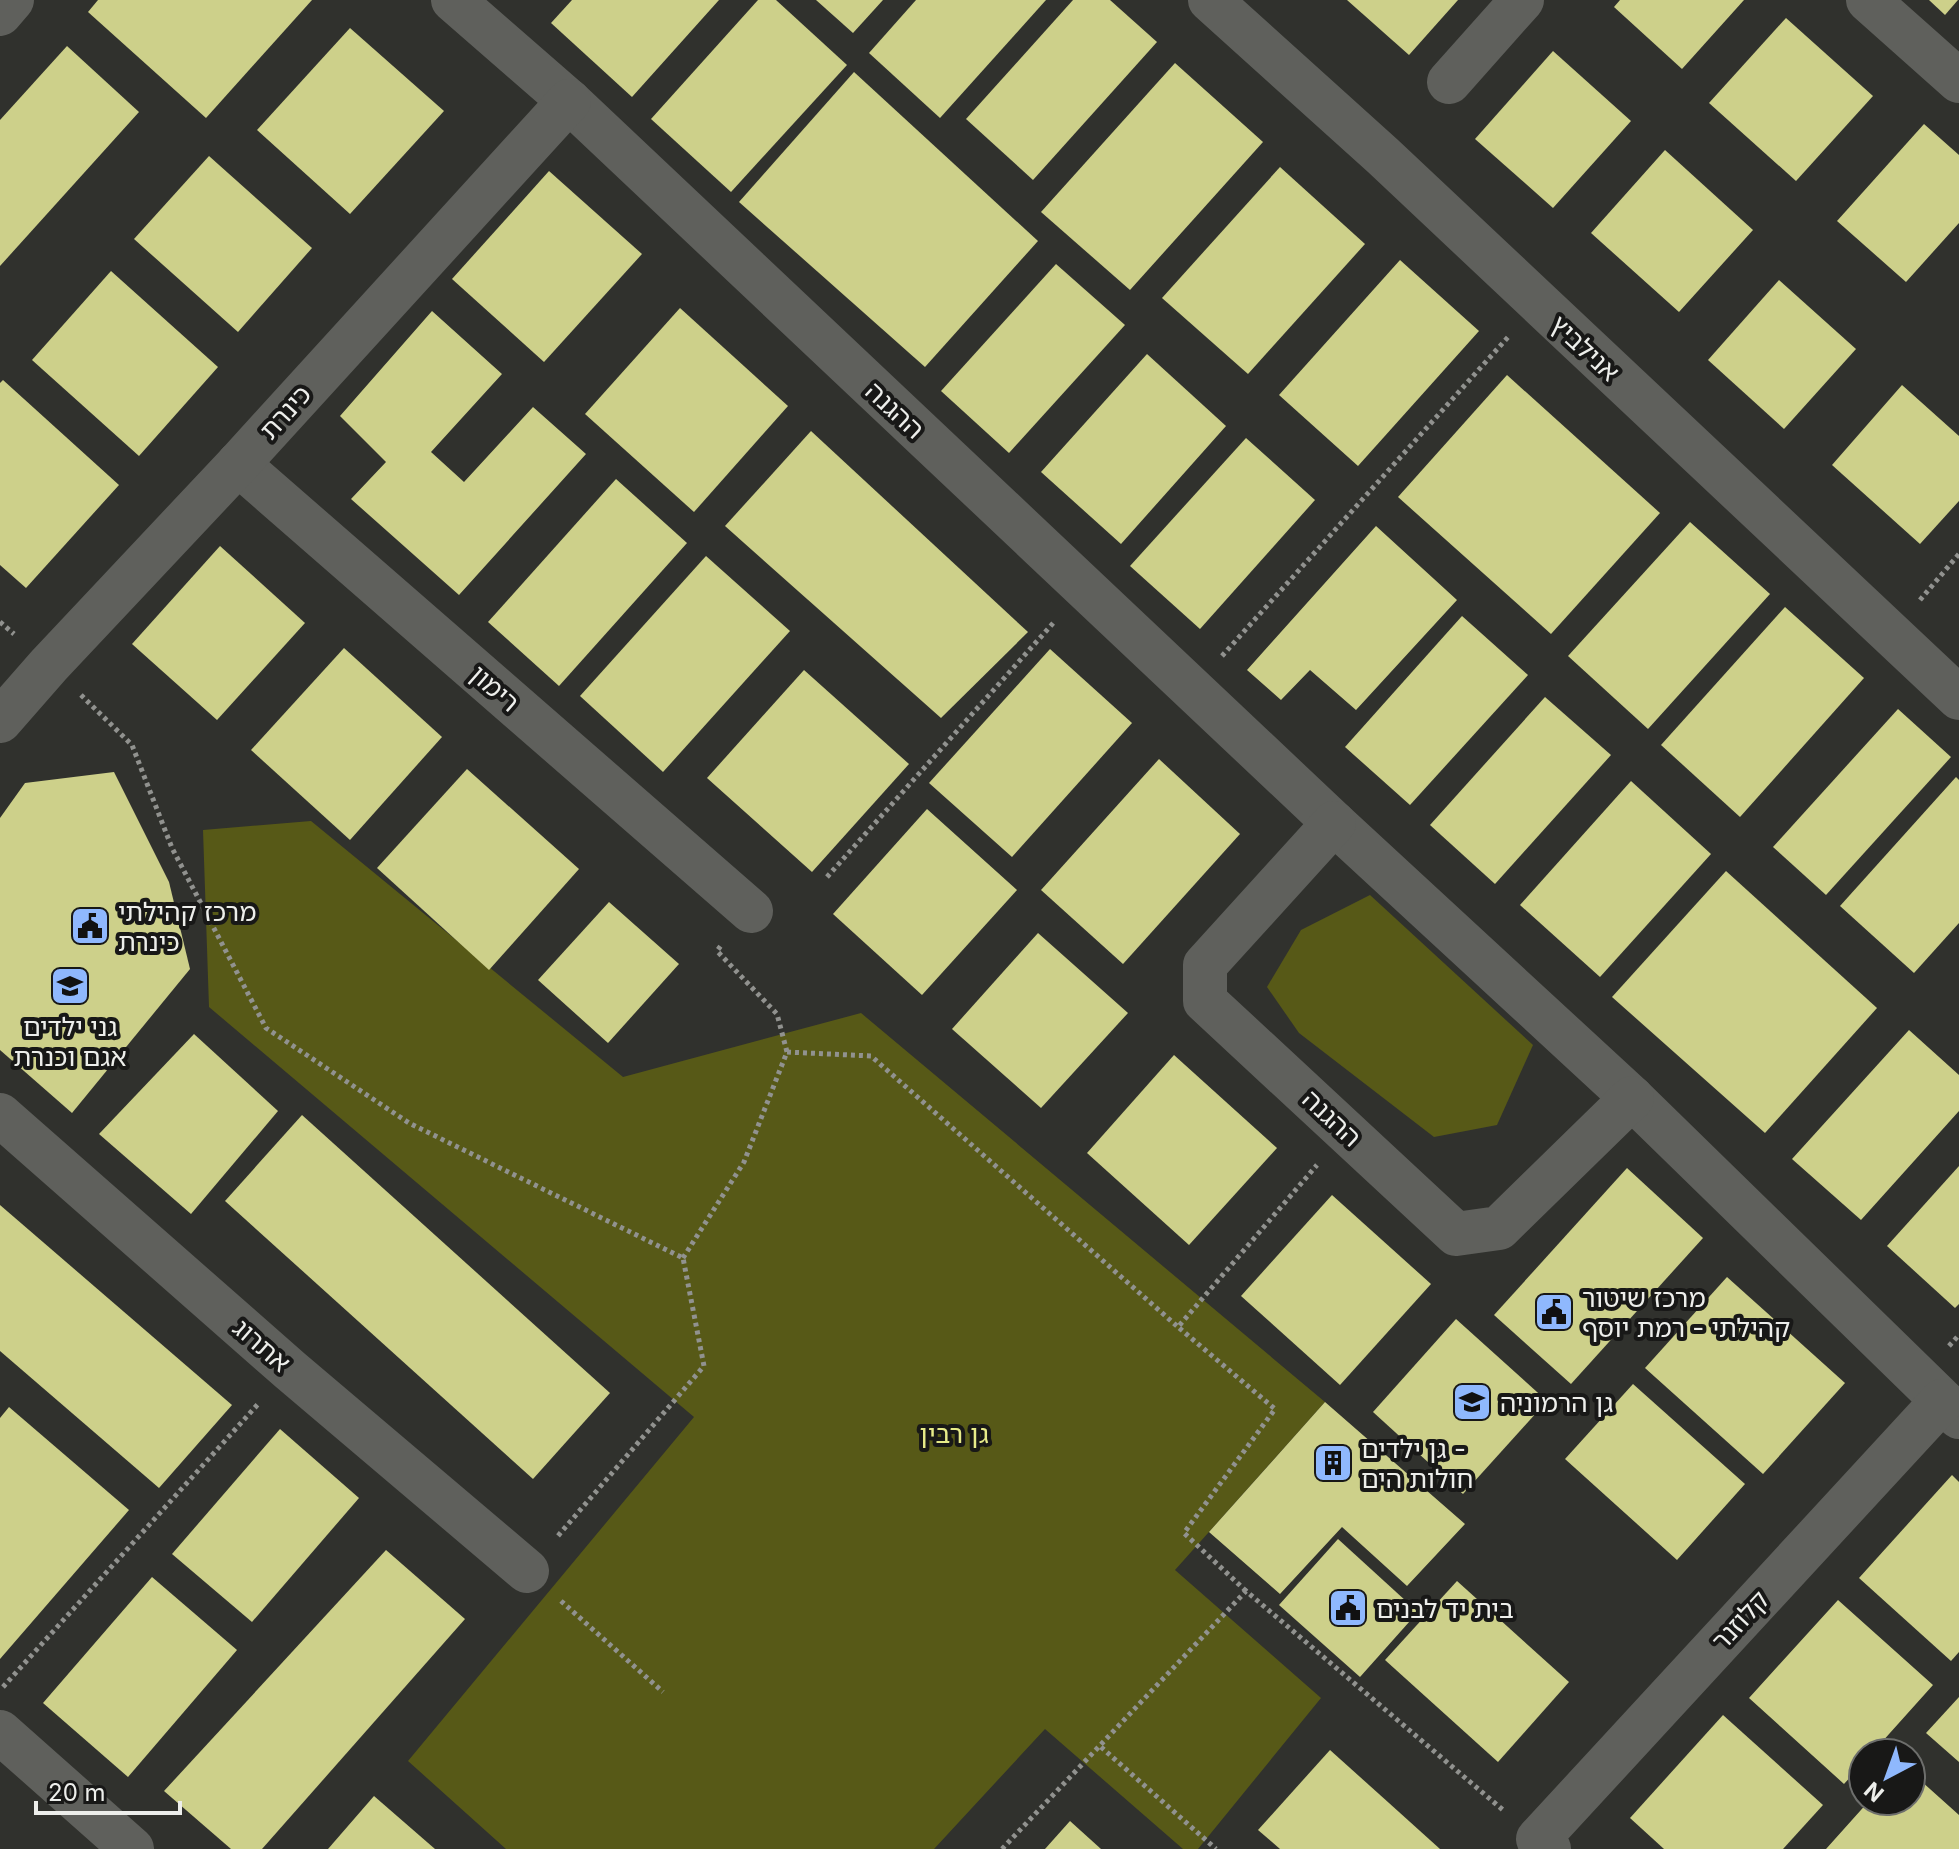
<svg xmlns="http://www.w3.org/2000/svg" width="1959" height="1849" font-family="Inter,'Noto Sans Hebrew',sans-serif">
<rect width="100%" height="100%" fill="#30312d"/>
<g fill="#575917">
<polygon points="311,821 623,1077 861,1013 1325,1402 1175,1570 1321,1698 1198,1849 1183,1849 1045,1729 934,1849 506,1849 408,1761 694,1417 209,1007 203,830"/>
<polygon points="1370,895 1533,1045 1497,1125 1434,1137 1299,1033 1267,987 1301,930"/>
</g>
<g fill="#cdd08a">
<polygon points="98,0 312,0 206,118 88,12"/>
<polygon points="572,0 719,0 632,97 551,23"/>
<polygon points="758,0 776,0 847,65 731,192 651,119"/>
<polygon points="816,0 883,0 853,33"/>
<polygon points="916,0 1046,0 940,118 869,53"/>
<polygon points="1073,0 1110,0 1157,42 1033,180 966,119"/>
<polygon points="1347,0 1458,0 1409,55"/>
<polygon points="1620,0 1744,0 1682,69 1614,7"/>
<polygon points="1929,0 1958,0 1945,15"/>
<polygon points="1786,18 1873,96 1796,181 1709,103"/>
<polygon points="350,28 444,111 350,214 257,130"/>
<polygon points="67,46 139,112 0,266 0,120"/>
<polygon points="1553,51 1631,121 1553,208 1475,139"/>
<polygon points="1175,63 1263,142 1130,290 1041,212"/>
<polygon points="854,72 1038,241 925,367 739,202"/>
<polygon points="1924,124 1959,155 1959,223 1906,282 1837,221"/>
<polygon points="1665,150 1753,230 1679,312 1591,233"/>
<polygon points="209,156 312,248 238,332 134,239"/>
<polygon points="1280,167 1365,244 1248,374 1162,298"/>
<polygon points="549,171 642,254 544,362 452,279"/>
<polygon points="1400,260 1479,331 1358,466 1279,395"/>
<polygon points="1056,264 1125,325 1009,453 941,391"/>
<polygon points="111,271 218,367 139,456 32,360"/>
<polygon points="1779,280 1856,349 1784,429 1708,360"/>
<polygon points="680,308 788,406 694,512 585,414"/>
<polygon points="432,311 502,374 431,452 464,482 533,407 586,454 459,595 351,499 386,462 340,416"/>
<polygon points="1147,354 1226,426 1121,544 1041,472"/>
<polygon points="1507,375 1660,513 1551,634 1398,497"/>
<polygon points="3,380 119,485 26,588 0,565 0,383"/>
<polygon points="1902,385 1959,436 1959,501 1920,544 1832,465"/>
<polygon points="811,431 1028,632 941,718 725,526"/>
<polygon points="1246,438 1315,500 1200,629 1130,566"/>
<polygon points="616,479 687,543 559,686 488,622"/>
<polygon points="1690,522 1770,594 1648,729 1568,656"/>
<polygon points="1376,526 1457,600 1356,710 1310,670 1281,700 1247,670"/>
<polygon points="220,546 305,623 217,720 132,644"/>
<polygon points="706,556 790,631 663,772 580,696"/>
<polygon points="1785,607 1864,678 1740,817 1661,745"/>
<polygon points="1462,616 1528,675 1410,805 1345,747"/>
<polygon points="344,648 442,737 350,840 251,750"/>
<polygon points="1050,649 1132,723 1012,857 929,783"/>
<polygon points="804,670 909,764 812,872 707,778"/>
<polygon points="1545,697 1611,755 1495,884 1430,825"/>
<polygon points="1898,709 1951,757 1826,895 1773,847"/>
<polygon points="1159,759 1240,834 1123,964 1041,890"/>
<polygon points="467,769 579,869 489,970 377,868"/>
<polygon points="114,772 169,882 190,969 72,1113 0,1050 0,818 25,783"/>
<polygon points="1956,777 1959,780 1959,923 1914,973 1840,906"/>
<polygon points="1631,781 1711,854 1600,977 1520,905"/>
<polygon points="927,809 1017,890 922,995 833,914"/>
<polygon points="1726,871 1877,1008 1765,1133 1612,997"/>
<polygon points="609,902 679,964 608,1043 538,980"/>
<polygon points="1038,933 1128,1013 1041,1108 952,1029"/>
<polygon points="1909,1030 1959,1075 1959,1111 1861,1220 1792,1159"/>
<polygon points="194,1034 278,1111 191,1214 99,1134"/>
<polygon points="1174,1055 1277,1148 1189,1245 1087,1153"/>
<polygon points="302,1115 610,1393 533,1479 225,1201"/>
<polygon points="1959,1166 1959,1304 1955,1308 1887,1246"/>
<polygon points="1627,1168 1703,1238 1571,1384 1494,1315"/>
<polygon points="1332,1195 1431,1284 1340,1385 1241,1296"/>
<polygon points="0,1205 232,1405 159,1488 0,1351"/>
<polygon points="1727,1277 1845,1383 1763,1474 1645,1368"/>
<polygon points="1456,1319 1547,1401 1463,1494 1373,1412"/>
<polygon points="1633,1384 1745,1484 1677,1560 1565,1459"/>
<polygon points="1325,1402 1465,1524 1407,1586 1342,1527 1280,1594 1209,1532"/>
<polygon points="9,1407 129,1510 0,1659 0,1418"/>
<polygon points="280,1429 359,1498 252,1622 172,1554"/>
<polygon points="1952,1475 1959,1482 1959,1652 1951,1661 1859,1578"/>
<polygon points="1338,1539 1418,1612 1360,1677 1279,1605"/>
<polygon points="386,1550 465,1619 262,1849 231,1849 164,1791"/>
<polygon points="152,1577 237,1650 128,1777 43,1703"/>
<polygon points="1457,1581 1569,1682 1498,1762 1385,1660"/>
<polygon points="1838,1600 1933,1685 1872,1753 1863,1753 1863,1763 1844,1784 1749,1698"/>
<polygon points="1959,1697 1959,1762 1926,1733"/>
<polygon points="1723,1715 1823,1805 1783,1849 1664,1849 1630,1818"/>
<polygon points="1330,1750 1389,1803 1440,1849 1280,1849 1258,1830"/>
<polygon points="1911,1772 1959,1815 1959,1849 1826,1849 1869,1801 1911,1801"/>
<polygon points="374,1796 435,1849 328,1849"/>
<polygon points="1070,1821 1101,1849 1045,1849"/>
</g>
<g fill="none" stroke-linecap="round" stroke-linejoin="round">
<g stroke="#91928f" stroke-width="5" stroke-dasharray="4 4" stroke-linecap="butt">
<polyline points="1920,600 1959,554"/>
<polyline points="0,622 14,634"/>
<polyline points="1222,656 1509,336"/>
<polyline points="81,695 132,745 172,848 266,1028 409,1123 683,1258 704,1366 557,1537"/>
<polyline points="827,877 1055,621"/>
<polyline points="787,1052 871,1056 1178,1327"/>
<polyline points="683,1258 744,1162 787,1052 777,1014 717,951 722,944"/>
<polyline points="1949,1346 1959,1335"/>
<polyline points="1246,1591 1184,1533 1275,1409 1178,1327 1317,1165"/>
<polyline points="561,1601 663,1692"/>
<polyline points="3,1687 259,1403"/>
<polyline points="1101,1747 1216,1849"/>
<polyline points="1002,1849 1246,1591 1503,1810"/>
</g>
<g stroke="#5f605c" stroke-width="44">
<polyline points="453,0 569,101 1334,823 1632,1098 1959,1417"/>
<polyline points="1868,0 1959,81"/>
<polyline points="1449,82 1522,0"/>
<polyline points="238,464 751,911"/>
<polyline points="0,721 49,665 238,464 569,101"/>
<polyline points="1334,823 1205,965 1205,1001 1456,1234 1499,1228 1632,1098"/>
<polyline points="0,1115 290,1370 527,1571"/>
<polyline points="0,1732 132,1849"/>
<polyline points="1549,1849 1538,1839 1942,1401"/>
</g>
<g stroke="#5f605c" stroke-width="44">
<polyline points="1210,0 1383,156 1959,698"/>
<polyline points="0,14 12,0"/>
</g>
</g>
<defs>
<g id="civic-square" transform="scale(2)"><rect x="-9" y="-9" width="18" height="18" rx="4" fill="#8fb8fd" stroke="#181817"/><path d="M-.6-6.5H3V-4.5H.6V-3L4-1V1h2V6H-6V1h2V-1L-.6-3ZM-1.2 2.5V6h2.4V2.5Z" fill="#111"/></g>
<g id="school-square" transform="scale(2)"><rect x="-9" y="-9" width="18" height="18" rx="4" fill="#8fb8fd" stroke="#181817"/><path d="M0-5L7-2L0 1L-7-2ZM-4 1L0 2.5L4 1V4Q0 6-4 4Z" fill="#111"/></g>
<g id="building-square" transform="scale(2)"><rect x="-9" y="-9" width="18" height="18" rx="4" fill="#8fb8fd" stroke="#181817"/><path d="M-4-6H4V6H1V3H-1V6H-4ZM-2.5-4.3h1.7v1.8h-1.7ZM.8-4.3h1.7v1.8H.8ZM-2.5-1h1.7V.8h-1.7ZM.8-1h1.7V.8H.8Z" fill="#111"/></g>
</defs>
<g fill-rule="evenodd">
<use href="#civic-square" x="90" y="926"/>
<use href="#school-square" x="70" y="986"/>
<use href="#civic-square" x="1554" y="1312"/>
<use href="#school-square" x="1472" y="1402"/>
<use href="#building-square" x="1333" y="1463"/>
<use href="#civic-square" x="1348" y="1608"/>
</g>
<g text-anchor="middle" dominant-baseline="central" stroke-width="8" stroke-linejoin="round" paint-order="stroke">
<g font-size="26" fill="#edeeeb" stroke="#181817">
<text transform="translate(1585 348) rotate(43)">אנילביץ</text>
<text transform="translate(895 410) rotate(43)">ההגנה</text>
<text transform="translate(285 412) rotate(-48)">כינרת</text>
<text transform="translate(495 688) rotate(41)">רימון</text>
<text transform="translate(1332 1118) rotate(43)">ההגנה</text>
<text transform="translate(262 1345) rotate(41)">אתרוג</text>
<text transform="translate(1740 1620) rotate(-47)">קלוזנר</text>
</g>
<g font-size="26" fill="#edeeeb" stroke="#181817" text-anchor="start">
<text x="118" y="911">מרכז קהילתי<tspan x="118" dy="30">כינרת</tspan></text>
<text x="70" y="1026" text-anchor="middle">גני ילדים<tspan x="70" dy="30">אגם וכנרת</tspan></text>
<text x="1582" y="1297">מרכז שיטור<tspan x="1582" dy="30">קהילתי - רמת יוסף</tspan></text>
<text x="1500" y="1402">גן הרמוניה</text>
<text x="1361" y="1448">גן ילדים -<tspan x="1361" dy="30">חולות הים</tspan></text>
<text x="1376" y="1608">בית יד לבנים</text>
</g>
<g font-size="26" fill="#e7eb89" stroke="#181817">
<text x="954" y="1433">גן רבין</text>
</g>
</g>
<g transform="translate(1887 1777) rotate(221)"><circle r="38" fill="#181817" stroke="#6d6e6c" stroke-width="2"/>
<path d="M0-6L14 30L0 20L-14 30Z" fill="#8fb8fd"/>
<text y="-12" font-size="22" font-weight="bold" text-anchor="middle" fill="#edeeeb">N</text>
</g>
<path d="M36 1801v12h144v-12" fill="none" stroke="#edeeeb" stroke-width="4"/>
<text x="48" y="1801" font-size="24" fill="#edeeeb" stroke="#181817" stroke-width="6" paint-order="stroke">20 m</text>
</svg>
